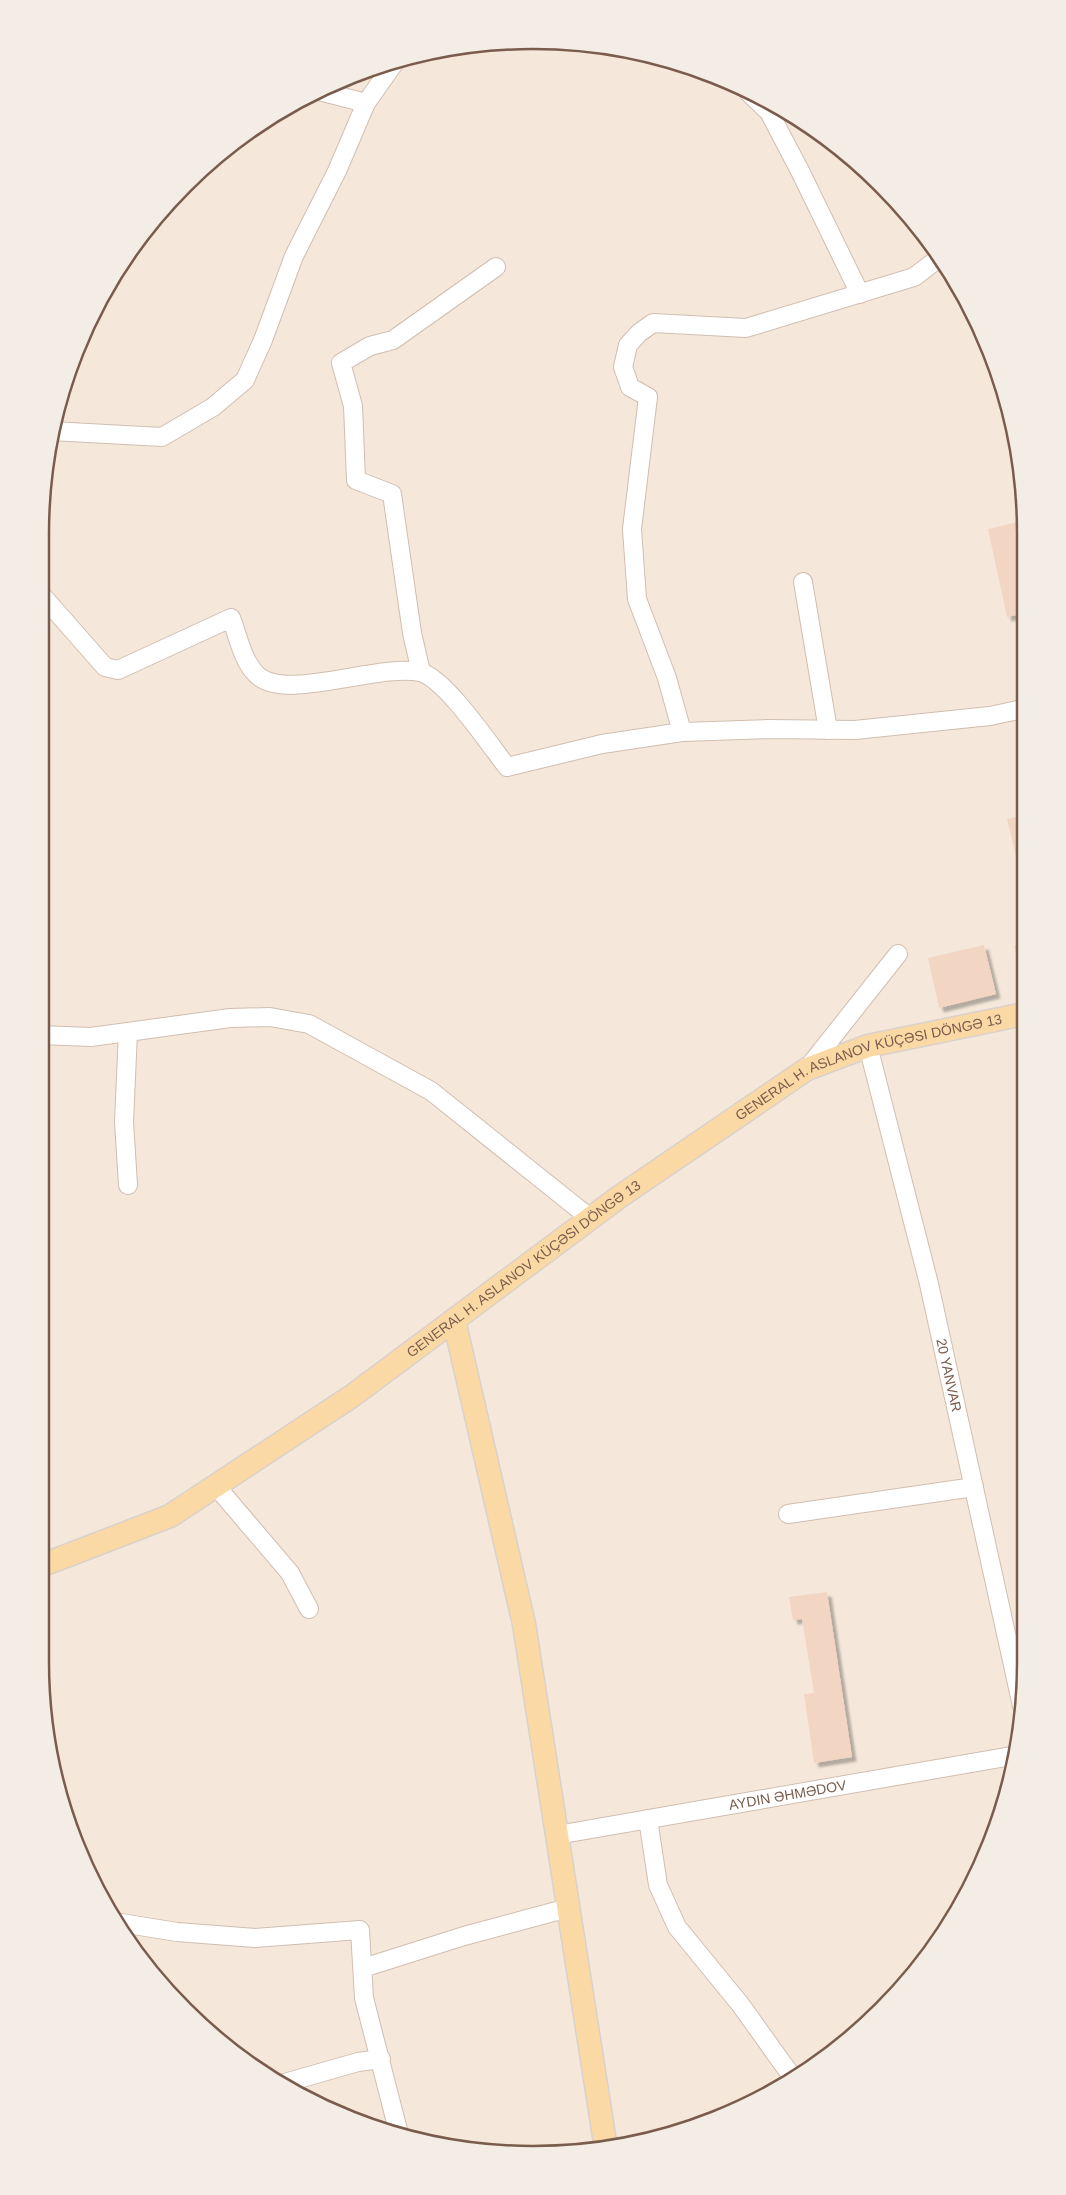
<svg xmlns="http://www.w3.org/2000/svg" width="1066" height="2195" font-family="Arial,sans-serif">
<defs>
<filter id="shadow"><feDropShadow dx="4.5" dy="4.5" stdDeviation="1" flood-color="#0004"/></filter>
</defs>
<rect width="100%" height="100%" fill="#fdf6ec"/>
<polygon fill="#f5e8da" points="533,40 629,50 722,78 833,142 924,233 989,345 1022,468 1026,1662 1016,1758 988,1851 943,1936 903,1987 833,2053 751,2104 691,2129 597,2151 501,2154 437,2145 344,2117 259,2072 208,2032 142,1962 106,1908 66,1821 49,1758 40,1662 40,533 50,437 78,344 123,259 185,184 259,123 345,77 437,49"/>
<g fill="#f3d5c3" filter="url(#shadow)">
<polygon points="1022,521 1022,614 1007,617 988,529"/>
<polygon points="1023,815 1023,882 1022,882 1007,819"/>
<polygon points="1023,943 1024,982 1023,982 1014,946"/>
<polygon points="984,945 996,994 939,1008 928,958"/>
<polygon points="827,1592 852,1757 814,1763 804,1694 814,1693 802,1619 793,1620 789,1597"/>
</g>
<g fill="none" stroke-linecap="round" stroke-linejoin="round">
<g stroke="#d1beb0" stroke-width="20">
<g id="minor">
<polyline points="319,91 366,103"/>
<polyline points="748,92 769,112 800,171 860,294"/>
<polyline points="51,431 162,437 213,407 245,380 263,340 294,256 337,171 366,103 395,62"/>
<polyline points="803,582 828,730"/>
<path d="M40 593 105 667 118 670 231 618C238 635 242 660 256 674 284 703 378 663 420 672 445 678 490 745 507 767L602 744 682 732 768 729 855 730 990 716 1023 709"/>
<polyline points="421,672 412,633 392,494 356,480 353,406 341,363 370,346 393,340 496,267"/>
<polyline points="682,732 667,678 637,599 632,529 648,397 630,387 623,367 628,345 639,333 653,323 746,328 914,277 939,258"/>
<polyline points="128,1032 124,1122 128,1185"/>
<polyline points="40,1035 91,1037 230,1018 270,1017 309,1024 431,1091 590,1218"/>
<path id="s1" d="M868 1046 929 1284 1022 1706"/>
<polyline points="807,1069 898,954"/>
<polyline points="216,1486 290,1573 309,1609"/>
<polyline points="788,1514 974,1487"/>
<polyline points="648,1819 658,1885 677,1927 740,2004 793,2078"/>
<path id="s2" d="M557 1835 1017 1755"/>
<polyline points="115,1922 177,1932 255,1938 360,1930 364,1998 399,2134"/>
<polyline points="363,1968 464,1936 568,1908"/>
<polyline points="281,2084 358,2062 381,2059"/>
</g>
</g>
<g stroke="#dad1cd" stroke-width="25">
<g id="major">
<polyline points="454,1320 524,1624 606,2149"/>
<path id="s3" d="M40 1566 170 1516 352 1396 619 1197 807 1069 868 1046 1024 1014"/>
</g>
</g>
<use href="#minor" stroke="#fff" stroke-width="18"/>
<use href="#major" stroke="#fbd9a5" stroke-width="22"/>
</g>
<g text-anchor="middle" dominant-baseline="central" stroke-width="4" stroke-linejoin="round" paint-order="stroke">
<g font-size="14" fill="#7a5c4d" stroke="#fffaf3">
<text stroke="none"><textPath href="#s3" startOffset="976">GENERAL H. ASLANOV KÜÇƏSI DÖNGƏ 13</textPath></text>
<text stroke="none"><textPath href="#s3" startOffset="571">GENERAL H. ASLANOV KÜÇƏSI DÖNGƏ 13</textPath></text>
<text stroke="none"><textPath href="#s1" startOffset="339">20 YANVAR</textPath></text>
<text stroke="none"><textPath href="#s2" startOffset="234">AYDIN ƏHMƏDOV</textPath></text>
</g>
</g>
<path d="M0 0H1066V2195H0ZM533 49H533A484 484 0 0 1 1017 533V1662A484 484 0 0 1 533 2146H533A484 484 0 0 1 49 1662V533A484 484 0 0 1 533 49Z" fill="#f4ede6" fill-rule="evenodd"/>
<path fill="none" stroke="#7a5c4d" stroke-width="2.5" d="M533 49H533A484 484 0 0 1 1017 533V1662A484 484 0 0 1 533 2146H533A484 484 0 0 1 49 1662V533A484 484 0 0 1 533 49Z"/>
</svg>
